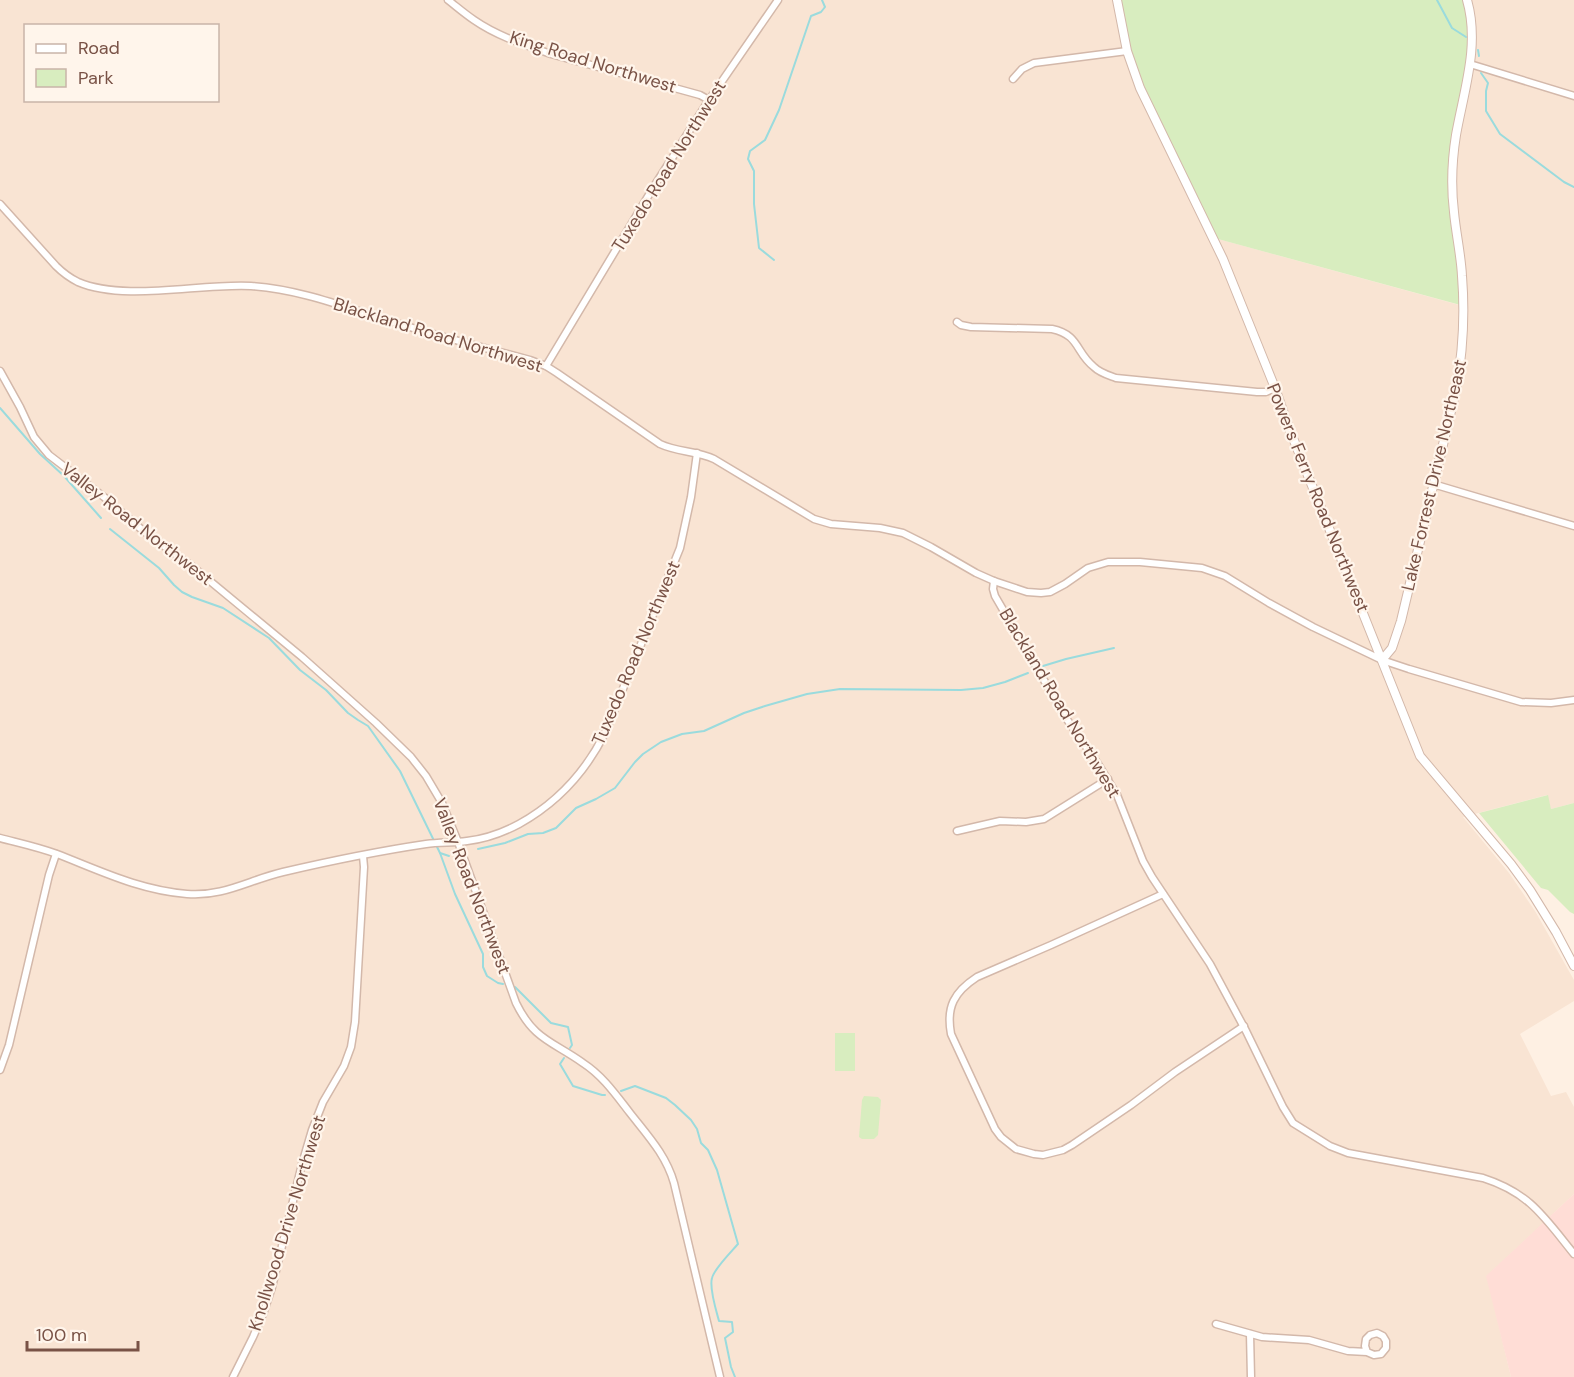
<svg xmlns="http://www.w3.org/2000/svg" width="1574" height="1377" font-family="'DM Sans',sans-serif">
<rect width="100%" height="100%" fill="#fef0e3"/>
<path fill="#f9e4d3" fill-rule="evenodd" d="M0 0H1113L1128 59 1207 236 1463 306 1451 202 1466 0H1574V803L1551 809 1547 795 1463 817 1509 873 1535 911 1574 980V1001L1520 1034 1551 1096 1566 1092 1574 1107V1194L1487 1276 1511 1377H0ZM26 26H218V100H26Z"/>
<polygon fill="#ffddd6" points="1574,1194 1574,1377 1511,1377 1486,1276"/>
<g fill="#d8edbf">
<polygon points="1113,0 1466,0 1472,50 1450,168 1464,306 1207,236 1128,59"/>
<polygon points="1548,795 1551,809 1574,803 1574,914 1570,912 1548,890 1541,888 1479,813"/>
<rect x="835" y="1033" width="20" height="38"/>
<polygon points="864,1096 878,1097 881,1100 878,1135 874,1139 862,1139 859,1137 862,1100"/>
</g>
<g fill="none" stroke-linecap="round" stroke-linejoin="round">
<g stroke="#9adbdd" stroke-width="2">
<polyline points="1437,0 1452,28 1466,37"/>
<polyline points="1478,50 1479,56"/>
<polyline points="1481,73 1488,83 1486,91 1486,111 1500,134 1564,182 1574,187"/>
<polyline points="774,260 759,248 754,204 754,171 748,159 750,151 765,140 779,110 811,16 821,12 825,7 822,0"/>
<polyline points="0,408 40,454 64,476 101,518"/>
<polyline points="110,529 159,568 174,585 182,592 192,597 223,608 269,638 300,670 326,690 348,713 358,720 368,726 400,771 440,853 455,894 483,954 483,967 487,976 498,983 503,984"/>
<polyline points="1043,666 1066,659 1114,648"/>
<polyline points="478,849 505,843 528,834 543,833 556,828 576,808 596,799 615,788 635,762 643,754 661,742 682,734 704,731 744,713 765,706 807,694 840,689 961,690 983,688 1005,682 1028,673"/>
<polyline points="440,853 449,856"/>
<polyline points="515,987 551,1023 568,1027 572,1045 570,1048"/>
<polyline points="564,1058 560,1064 573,1086 602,1095 605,1095"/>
<path d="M621 1091 635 1086 666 1098 675 1105 691 1120 697 1129 701 1143 708 1150 717 1170 738 1244C732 1251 714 1269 712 1278 709 1288 716 1310 719 1321L732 1322 733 1332 725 1338 731 1367 735 1377"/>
</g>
<g stroke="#d3b8aa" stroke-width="9">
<g id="minor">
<path d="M448 0C457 7 465 14 474 20 497 36 525 45 551 54L700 95 709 100"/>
<polyline points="1470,64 1574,96"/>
<polyline points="1013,79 1022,69 1034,63 1127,51"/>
<path d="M0 204 56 266C63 273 70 278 78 282 125 302 200 283 251 286 300 289 347 308 393 322 438 336 484 348 530 360L546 366 557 373 660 444C677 452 697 451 714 459L814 519 831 524 880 528 903 533 931 547 976 573 994 581 1027 592 1041 593 1050 592 1065 584 1088 568 1108 562H1140L1202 568 1225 576 1269 603 1313 627 1382 660 1409 669 1521 702 1551 703 1574 700"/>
<path d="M957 322 961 325 971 327 1052 329C1080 335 1075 352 1094 367 1100 373 1108 375 1116 378L1257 392H1266L1275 388"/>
<polyline points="546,366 653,188 709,100 778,0"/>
<path d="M0 371 20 407 34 437 49 455 104 497 141 529 193 567 302 657 376 723 411 757 426 776 442 803 458 842 516 1003C534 1040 552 1041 583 1063 603 1076 616 1095 630 1113 648 1136 666 1155 674 1183L720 1377"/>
<polyline points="1433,484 1574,526"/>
<path d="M994 581 993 589 995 596 1066 718 1098 764 1117 795 1143 861 1152 877 1210 964 1246 1031 1283 1107 1293 1123 1330 1146 1348 1153 1483 1178C1530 1193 1544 1217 1574 1254"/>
<polyline points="957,831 1000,821 1026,822 1044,819 1108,779"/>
<path d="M0 838C19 843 38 847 57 854 101 871 139 890 187 894 223 897 249 880 283 872 330 861 379 851 426 844 440 842 454 843 467 841 484 839 504 832 519 824 557 803 586 771 605 733L680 548 691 497 697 453"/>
<path d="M1163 894 1051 945 977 977C954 992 946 1007 951 1034L995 1129 1001 1137 1016 1149 1034 1154 1043 1155 1063 1150 1072 1145 1131 1105 1175 1072 1244 1026"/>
<polyline points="0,1070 9,1045 49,875 56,854"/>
<polyline points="1216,1324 1262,1337 1309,1340 1348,1351 1367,1352 1374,1355 1381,1354 1386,1348 1386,1341 1383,1336 1377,1333 1370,1335 1366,1339 1365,1346 1367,1352"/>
<polyline points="1250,1334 1251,1377"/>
<polyline points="233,1377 253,1337 263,1314 272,1287 302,1164 312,1130 323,1102 344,1066 351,1047 355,1022 364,867 363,856"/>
</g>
</g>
<g stroke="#d3b8aa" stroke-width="10">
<g id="tertiary">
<polyline points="1117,0 1127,51 1140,88 1223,259 1275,388 1289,428 1420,756 1511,864 1530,890 1556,932 1574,966"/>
<path d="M1382 660 1392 648 1401 621 1456 390C1463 352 1465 314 1462 276 1461 255 1456 234 1454 212 1451 187 1452 160 1456 135 1464 90 1480 45 1467 0"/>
</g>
</g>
<use href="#minor" stroke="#fff" stroke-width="6"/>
<use href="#tertiary" stroke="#fff" stroke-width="8"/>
</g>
<g text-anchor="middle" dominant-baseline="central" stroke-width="4.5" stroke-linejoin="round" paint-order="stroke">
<g font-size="18" fill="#795246" stroke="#fff5eb">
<text transform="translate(593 62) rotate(17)">King Road Northwest</text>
<text transform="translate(669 166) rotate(-58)">Tuxedo Road Northwest</text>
<text transform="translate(438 335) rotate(17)">Blackland Road Northwest</text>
<text transform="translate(1434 475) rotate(-77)">Lake Forrest Drive Northeast</text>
<text transform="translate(1318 498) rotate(68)">Powers Ferry Road Northwest</text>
<text transform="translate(137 524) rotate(38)">Valley Road Northwest</text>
<text transform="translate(636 653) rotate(-67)">Tuxedo Road Northwest</text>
<text transform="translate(1060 703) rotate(59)">Blackland Road Northwest</text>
<text transform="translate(472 886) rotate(69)">Valley Road Northwest</text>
<text transform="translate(287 1223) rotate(-73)">Knollwood Drive Northwest</text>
</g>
</g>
<rect x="24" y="24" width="195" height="78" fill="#fff5eb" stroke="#c9b4a9" stroke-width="1.5"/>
<rect x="36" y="44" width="30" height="9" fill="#ffffff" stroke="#c9b4a9" stroke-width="1.5"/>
<text x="78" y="54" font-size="18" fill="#795246">Road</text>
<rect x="36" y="69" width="30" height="18" fill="#d8edbf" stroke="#c9b4a9" stroke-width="1.5"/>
<text x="78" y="84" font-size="18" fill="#795246">Park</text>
<path d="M27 1341v9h111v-9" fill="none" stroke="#795246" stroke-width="3"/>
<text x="36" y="1341" font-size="18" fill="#795246" stroke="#fff5eb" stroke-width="4.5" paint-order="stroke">100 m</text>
</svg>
